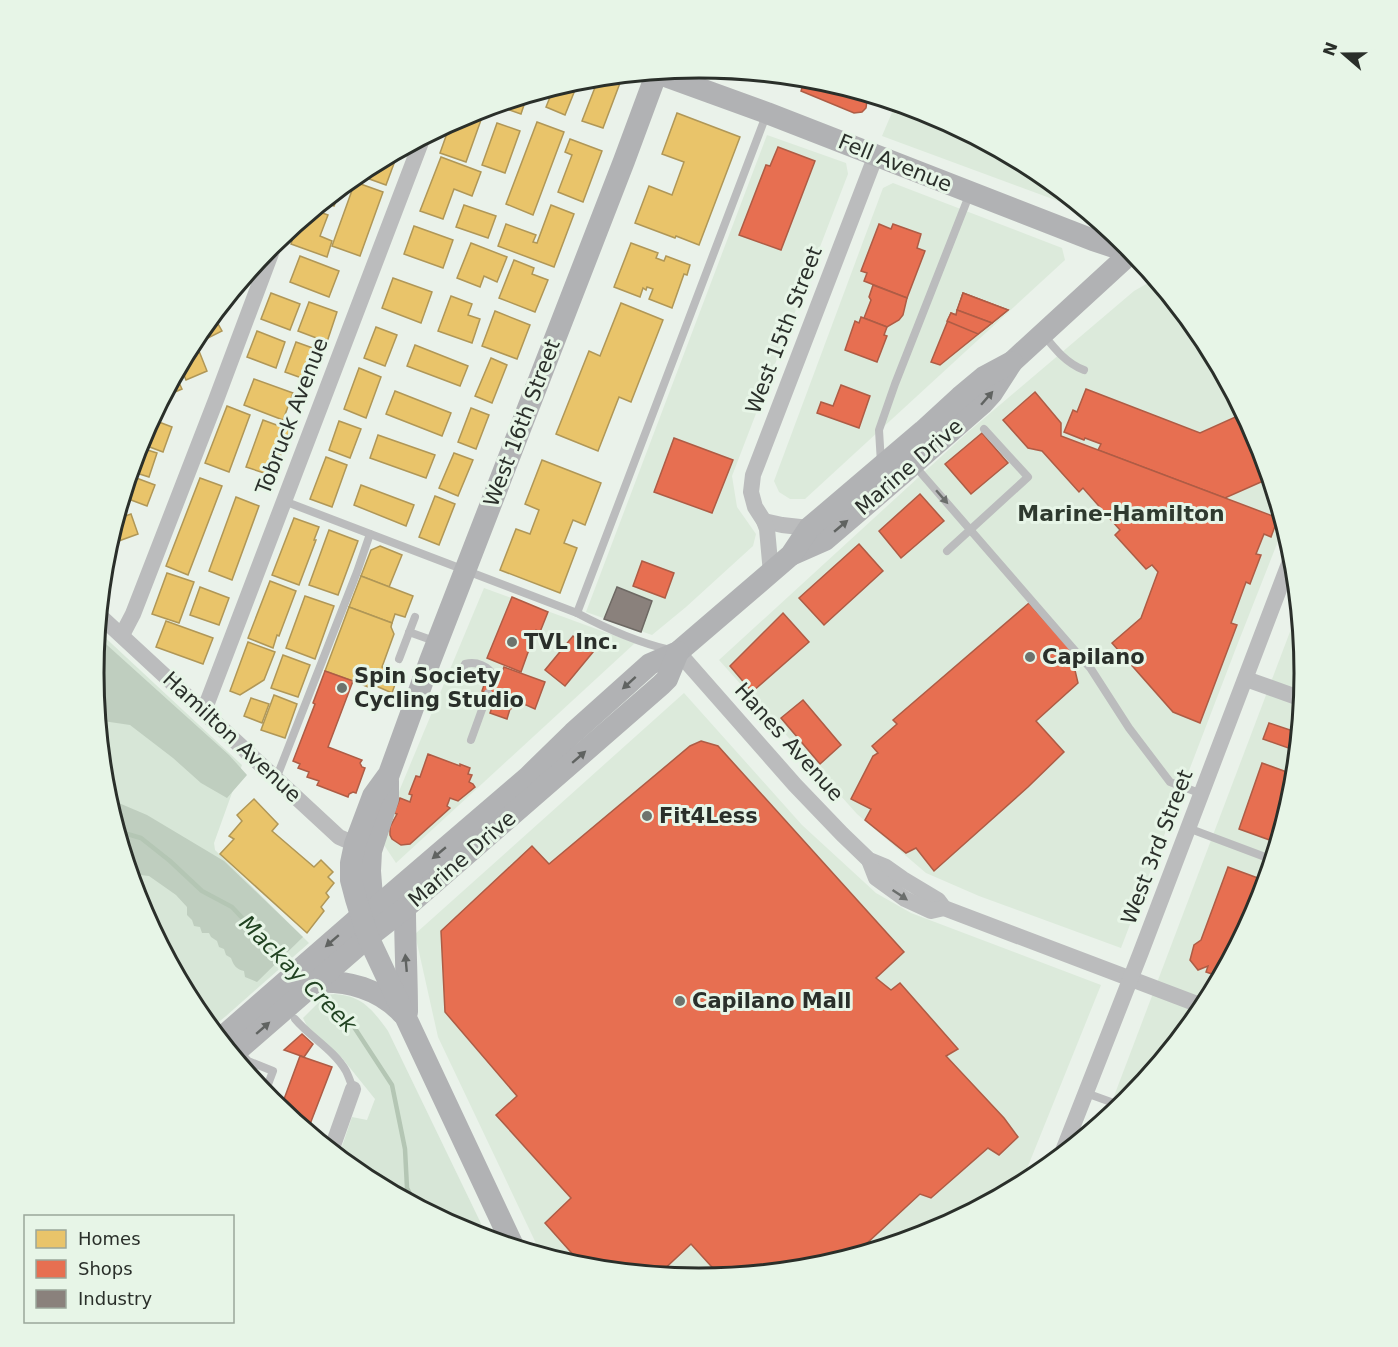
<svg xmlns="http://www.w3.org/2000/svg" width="1398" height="1347" font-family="'DejaVu Sans',sans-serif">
<rect width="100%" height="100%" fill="#eaf2ea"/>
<g fill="#dceadb">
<polygon points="896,103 931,114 1036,170 1088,212 882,136"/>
<polygon points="767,135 846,163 848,174 732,476 737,507 756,534 753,546 686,607 652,635 586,612"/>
<polygon points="893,183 1062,248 1065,260 805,499 790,499 779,492 774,481 883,188"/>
<polygon points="1148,283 1163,289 1203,337 1259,442 1284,526 1236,648 1121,948 979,896 926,873 857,814 719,660 968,432 1134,291"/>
<polygon points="484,588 635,643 396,863 384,845 400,789"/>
<polygon points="1299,608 1305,674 1293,792 1259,906 1203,1010 1127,1102 1105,1120"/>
<polygon points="684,693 802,825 876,893 911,913 1101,985 1020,1186 931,1233 817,1268 699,1279 580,1268 542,1256 438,1037 415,934"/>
</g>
<g fill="#d7e6d7">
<path d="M97 630 242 765 214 843 215 850 309 943 226 1016C220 1021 216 1025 208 1026L195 1010 139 905 105 791 93 673Z"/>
<path d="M335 994C343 995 351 996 358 1000 370 1006 380 1020 388 1031L489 1240 467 1233 362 1177 338 1158 352 1117 367 1120 375 1099 342 1058 308 1028 303 1018 326 995Z"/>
</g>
<g fill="#bfcebf">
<polygon points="97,636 229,755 247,775 227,798 201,783 173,758 130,725 103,721 97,719 93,673"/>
<path d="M107 798 147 815 224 861 303 937 257 982 245 977 244 971C236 969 234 966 231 958L226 955 224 949 219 947 217 941 211 937 209 933H202L200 927 194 926 192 920 187 915V907L176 895 149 876 140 875 132 852 122 848Z"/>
</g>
<g fill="#e9c46a" stroke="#b09757" stroke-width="1.5">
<polygon points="599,77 603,77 620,83 603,128 582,121"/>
<polygon points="579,80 565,115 546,107 554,87"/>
<polygon points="527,96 521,114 498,106 499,104"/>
<polygon points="677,113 740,137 699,245 676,236 675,238 635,223 649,186 672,195 684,162 662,154"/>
<polygon points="466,114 481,120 466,162 440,153 451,122"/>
<polygon points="537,122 564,132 533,215 506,204"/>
<polygon points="497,123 520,131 505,173 482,165"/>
<polygon points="570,139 602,151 583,202 558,192 572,155 565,152"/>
<polygon points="399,150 386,185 361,176 363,169"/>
<polygon points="441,157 481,172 472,196 454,189 443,219 420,211"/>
<polygon points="355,182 383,192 360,256 332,246"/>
<polygon points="342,187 334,206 323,202"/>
<polygon points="464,205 496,216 488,238 456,227"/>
<polygon points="551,205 574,214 554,267 498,246 506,224 536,235 533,242 537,243"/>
<polygon points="314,210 328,215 320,236 332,241 327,257 291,244 298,222"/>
<polygon points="414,226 453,240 443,268 404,254"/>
<polygon points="471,243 507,257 497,282 484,276 480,287 457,278"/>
<polygon points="631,243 658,253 656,258 664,261 666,256 690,265 687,275 684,274 672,308 649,299 653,289 647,287 646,290 643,288 640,297 614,287"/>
<polygon points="300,256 339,271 329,297 290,282"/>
<polygon points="514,260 534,268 532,274 548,280 535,312 499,298"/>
<polygon points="393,278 432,292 421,323 382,308"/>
<polygon points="271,293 300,304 290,330 261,319"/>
<polygon points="451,296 472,304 468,315 480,319 472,343 438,331"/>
<polygon points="309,302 337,312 327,342 298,331"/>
<polygon points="621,303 663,320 631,402 619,397 598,451 556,434 589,351 600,356"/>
<polygon points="495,311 530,325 517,359 482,346"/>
<polygon points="213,315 222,331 202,341 198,334"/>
<polygon points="376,327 397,335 385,366 364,358"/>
<polygon points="257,331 285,342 276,368 247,357"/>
<polygon points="296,342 321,351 310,381 285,372"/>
<polygon points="415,345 468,366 460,386 407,366"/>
<polygon points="197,346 207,371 186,380 180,365 188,350"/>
<polygon points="491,358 507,365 492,403 475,396"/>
<polygon points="359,368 381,377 366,418 344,409"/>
<polygon points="175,374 182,389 163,397"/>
<polygon points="254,379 293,393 283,420 244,405"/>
<polygon points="395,391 451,413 442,436 386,414"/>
<polygon points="227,406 250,415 229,472 205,463"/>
<polygon points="471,408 489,415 476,449 458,442"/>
<polygon points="151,419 172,427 163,452 139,443"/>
<polygon points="263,420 290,430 273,476 246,467"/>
<polygon points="339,421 361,429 350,458 329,450"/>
<polygon points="378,435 435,455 426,478 370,458"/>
<polygon points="138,447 157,453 149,477 130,471"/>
<polygon points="454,453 473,460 458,496 439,488"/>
<polygon points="326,457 347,465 332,507 310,499"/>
<polygon points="542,460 601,483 585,525 573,520 564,543 577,548 560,593 500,570 516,529 530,534 539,510 525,504"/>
<polygon points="131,476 155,485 147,506 123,497"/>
<polygon points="200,478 222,486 188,575 166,566"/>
<polygon points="361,485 414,505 406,526 354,505"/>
<polygon points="435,496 455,504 439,545 419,537"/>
<polygon points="236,497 259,506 232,580 209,571"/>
<polygon points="131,514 138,534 116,542 112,531 116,519"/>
<polygon points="294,518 319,527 314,540 316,540 299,585 272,575"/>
<polygon points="329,530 358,541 338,595 309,585"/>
<polygon points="109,540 115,554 104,559 105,555"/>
<polygon points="380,546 402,555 389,587 361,576 371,550"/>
<polygon points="167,573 194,582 179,623 152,614"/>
<polygon points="361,576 413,596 405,617 395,614 392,623 349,607"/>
<polygon points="270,581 296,591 279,636 277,635 273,648 248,638"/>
<polygon points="200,587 229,598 219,625 190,615"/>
<polygon points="305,596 334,606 315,659 286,648"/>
<polygon points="349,607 392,623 391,627 394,634 382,667 399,673 392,693 376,686 374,689 325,671"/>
<polygon points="166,621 213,638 203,664 156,647"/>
<polygon points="248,642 275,652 264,680 240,695 230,691"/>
<polygon points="283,655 310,665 298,697 271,688"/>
<polygon points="274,695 297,704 285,738 261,730"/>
<polygon points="251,698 269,704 262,723 244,716"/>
<polygon points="254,799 278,824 272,831 314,867 321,860 333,872 328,877 334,883 326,893 329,897 321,907 324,911 307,933 220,854 234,839 229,836 242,821 237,815"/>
</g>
<g fill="#e76f51" stroke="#ae5c45" stroke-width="1.5">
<polygon points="805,78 818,79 902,105 899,113 867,101 866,108 862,112 854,113 801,91"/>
<polygon points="778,147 815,161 781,250 739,235 766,165 770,166"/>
<polygon points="879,224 891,229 893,224 921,234 917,248 925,251 907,298 864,281 867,273 861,271"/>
<polygon points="873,285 907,298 903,315 899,320 887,327 864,318 871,300 869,297"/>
<polygon points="963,293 1008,310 940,365 931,362 951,313 956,315"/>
<polygon points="963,293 1008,310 992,323 957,310"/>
<polygon points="957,310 992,323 978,334 947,321 951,313 956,315"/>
<polygon points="861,317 887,327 884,335 887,336 877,362 845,350 855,321 859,323"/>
<polygon points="841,385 870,396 859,428 817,413 821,402 833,406"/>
<polygon points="1086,389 1200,433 1240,415 1242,410 1259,442 1270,478 1225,498 1098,450 1101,444 1085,438 1084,440 1064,432 1073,410 1077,412"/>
<polygon points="1035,392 1061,423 1061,436 1278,518 1271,537 1264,534 1256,554 1261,555 1250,584 1246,582 1231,623 1237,625 1200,723 1173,712 1112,643 1141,618 1158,572 1152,565 1146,569 1115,535 1120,530 1083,488 1079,492 1042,451 1028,448 1003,420"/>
<polygon points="982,433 1008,463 971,494 945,464"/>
<polygon points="674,438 733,460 712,513 654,492"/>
<polygon points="920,494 944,521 901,558 879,531"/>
<polygon points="859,544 883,571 824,625 799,598"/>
<polygon points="642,561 674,573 665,598 633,586"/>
<polygon points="512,597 548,612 540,632 536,630 521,672 487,658"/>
<polygon points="1029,603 1070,649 1078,683 1036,721 1064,752 1028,787 934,871 916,848 906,853 865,820 871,809 851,799 873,756 878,753 872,746 897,724 893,720"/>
<polygon points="783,613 809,642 752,692 730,666"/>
<polygon points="573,636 593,652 565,686 545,670"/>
<polygon points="1302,646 1305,669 1295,665"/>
<polygon points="504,667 545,682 535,709 524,704 510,709 507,719 490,713 494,702 488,700 490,694 482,691 486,679 498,683"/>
<polygon points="325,671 353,681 328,747 362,760 360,763 362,767 365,768 356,793 353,792 349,794 348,797 317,785 319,781 307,777 309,772 298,768 300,764 293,761 315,704 313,703"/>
<polygon points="803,700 841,745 820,764 781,718"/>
<polygon points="1269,723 1299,733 1297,751 1263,739"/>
<polygon points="701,741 718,746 904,952 876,978 891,990 900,983 958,1049 946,1056 1004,1118 1018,1137 999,1155 988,1148 931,1198 920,1194 852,1257 817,1268 721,1277 691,1244 658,1275 585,1268 545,1223 571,1198 496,1115 517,1096 445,1012 441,931 532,846 549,864 690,746"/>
<polygon points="428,754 460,766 460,764 470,768 468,774 472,775 469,782 473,784 475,787 458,801 450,798 447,806 450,808 410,844 401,845 392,839 390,835 390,827 397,814 394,813 400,798 410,802 412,795 409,794 416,776 420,777"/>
<polygon points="1262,763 1295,775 1293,792 1278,843 1239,829"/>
<polygon points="1228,867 1266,881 1259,906 1221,977 1206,972 1208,966 1198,970 1190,960 1194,945 1201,940"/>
<polygon points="302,1034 313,1044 304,1057 284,1050"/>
<polygon points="300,1056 332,1067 307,1132 280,1110"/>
</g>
<polygon fill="#8a817c" stroke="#6d6863" stroke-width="1.5" points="617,587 652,601 641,632 604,619"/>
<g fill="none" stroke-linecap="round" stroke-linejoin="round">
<g stroke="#b4c6b4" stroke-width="4.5">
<polyline points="117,831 141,838 170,861 202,891 232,907 290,969"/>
<polyline points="316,993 354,1027 392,1085 405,1149 407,1188 417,1207"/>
</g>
<g stroke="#bbbcbd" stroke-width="8">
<path d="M1043 334C1055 349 1066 363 1084 370"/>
<polyline points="881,463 879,430 895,384 970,193"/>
<polyline points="914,465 1091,669 1129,728 1170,782 1202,794"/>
<path d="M284 501 577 613C607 629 636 642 670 650"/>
<polyline points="947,551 1028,477 984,429"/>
<polyline points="577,613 767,113"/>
<polyline points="409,632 437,642"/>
<polyline points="399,659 415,617"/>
<path d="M461 674 465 664C477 661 488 666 494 676L493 681"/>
<polyline points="471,740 488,693"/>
<polyline points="276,779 357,572 370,534"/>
<polyline points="1188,828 1273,860"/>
<path d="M295 1019C310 1037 334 1050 346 1071 349 1077 351 1083 353 1089"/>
<polyline points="239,1051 248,1061 273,1071 264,1095"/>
<polyline points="1086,1093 1122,1106"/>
</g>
<g stroke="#bbbcbd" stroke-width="16">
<polyline points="764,521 782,525 809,528"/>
<polyline points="771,573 767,529 764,521 755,507 751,492 753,475 876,155"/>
<polyline points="99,615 339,837 364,848"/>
<polyline points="122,635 133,614 216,400 276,240"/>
<polyline points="678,652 795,785 842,834 869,860 886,867 903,879 938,900 944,908"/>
<polyline points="1246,679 1302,699"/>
<polyline points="204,711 423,137"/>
<polyline points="869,860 876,878 905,899 931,911 944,908 1205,1007"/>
<polyline points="331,1151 353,1089"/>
<polyline points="1061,1156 1141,952 1293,553"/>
</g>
<g stroke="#b1b2b4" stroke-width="22">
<polyline points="654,72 767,113 1093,240 1135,254"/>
<polyline points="791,555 825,540 902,474 982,404 992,393 1012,362 1133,251"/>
<path d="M405 908C405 943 407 977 407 1012"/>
<polyline points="371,919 373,910 370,871 371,851 388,799 388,781"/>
<path d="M316 982C347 980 380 989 402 1013"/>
<polyline points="219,1040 361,916 373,910 528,777 573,733 650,664 678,652 791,555 809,528 923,431 960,397 984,377 1012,362"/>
<polyline points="232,1055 368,937 405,908 661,685 667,679 678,652"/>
<polyline points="514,1248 368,937 356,899 351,880 351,863 355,844 373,796 389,774 430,661 624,161 657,72"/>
</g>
</g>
<defs><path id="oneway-solid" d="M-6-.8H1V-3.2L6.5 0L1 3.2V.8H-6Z" transform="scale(1.5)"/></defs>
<g fill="#606361">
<use href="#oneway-solid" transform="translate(987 398) rotate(-49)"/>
<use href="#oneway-solid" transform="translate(841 526) rotate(-40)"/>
<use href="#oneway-solid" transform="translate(629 683) rotate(138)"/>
<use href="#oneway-solid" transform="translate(579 757) rotate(-41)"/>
<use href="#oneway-solid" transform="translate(439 853) rotate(140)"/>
<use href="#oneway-solid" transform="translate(332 941) rotate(139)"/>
<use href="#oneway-solid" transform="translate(406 963) rotate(-95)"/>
<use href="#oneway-solid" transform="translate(263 1028) rotate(-41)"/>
</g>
<g fill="#6b6e6c">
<use href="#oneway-solid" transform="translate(942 497) rotate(49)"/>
<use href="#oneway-solid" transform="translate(900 895) rotate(34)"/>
</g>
<g fill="#6d736d" stroke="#e7f5e7" stroke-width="2">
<circle cx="512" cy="642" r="6"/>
<circle cx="1030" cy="657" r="6"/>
<circle cx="342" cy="688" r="6"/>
<circle cx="647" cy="816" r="6"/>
<circle cx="680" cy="1001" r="6"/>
</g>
<g text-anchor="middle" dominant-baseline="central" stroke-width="6" stroke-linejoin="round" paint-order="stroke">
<g font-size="21" fill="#2a2f2a" stroke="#e7f5e7">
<text transform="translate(895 163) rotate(22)">Fell Avenue</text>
<text transform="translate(784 330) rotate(-69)">West 15th Street</text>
<text transform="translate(292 416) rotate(-69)">Tobruck Avenue</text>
<text transform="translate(522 423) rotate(-69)">West 16th Street</text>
<text transform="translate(909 467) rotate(-41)">Marine Drive</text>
<text transform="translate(232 737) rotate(43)">Hamilton Avenue</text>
<text transform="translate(789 742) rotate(48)">Hanes Avenue</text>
<text transform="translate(1157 847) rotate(-69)">West 3rd Street</text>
<text transform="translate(462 859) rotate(-41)">Marine Drive</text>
</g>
<g font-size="21" font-weight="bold" fill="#2a2f2a" stroke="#e7f5e7" text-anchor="start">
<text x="524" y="642">TVL Inc.</text>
<text x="1042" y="657">Capilano</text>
<text x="354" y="676">Spin Society<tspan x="354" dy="24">Cycling Studio</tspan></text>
<text x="659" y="816">Fit4Less</text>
<text x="692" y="1001">Capilano Mall</text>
</g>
<g font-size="22" font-weight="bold" fill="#2f3a2f" stroke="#e7f5e7">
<text x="1121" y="513">Marine-Hamilton</text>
</g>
<g font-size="22" font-style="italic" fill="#204221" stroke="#e7f5e7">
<text transform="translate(298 974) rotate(45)">Mackay Creek</text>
</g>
</g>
<path d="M0 0H1398V1347H0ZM104 673a595 595 0 1 1 1190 0a595 595 0 1 1-1190 0Z" fill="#e7f5e7" fill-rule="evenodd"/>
<path fill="none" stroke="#2a2f2a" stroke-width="3" d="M104 673a595 595 0 1 1 1190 0a595 595 0 1 1-1190 0Z"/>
<rect x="24" y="1215" width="210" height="108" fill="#e7f5e7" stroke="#9ba69b" stroke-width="1.5"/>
<rect x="36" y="1230" width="30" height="18" fill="#e9c46a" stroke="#9ba69b" stroke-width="1.5"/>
<text x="78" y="1245" font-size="18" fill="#2a2f2a">Homes</text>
<rect x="36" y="1260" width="30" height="18" fill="#e76f51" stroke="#9ba69b" stroke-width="1.5"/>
<text x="78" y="1275" font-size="18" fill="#2a2f2a">Shops</text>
<rect x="36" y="1290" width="30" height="18" fill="#8a817c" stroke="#9ba69b" stroke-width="1.5"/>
<text x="78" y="1305" font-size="18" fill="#2a2f2a">Industry</text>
<g transform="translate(1344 54) rotate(290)" stroke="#e7f5e7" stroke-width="4.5" paint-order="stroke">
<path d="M0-4.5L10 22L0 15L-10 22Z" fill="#2a2f2a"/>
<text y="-9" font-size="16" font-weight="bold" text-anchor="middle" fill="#2a2f2a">N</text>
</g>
</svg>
